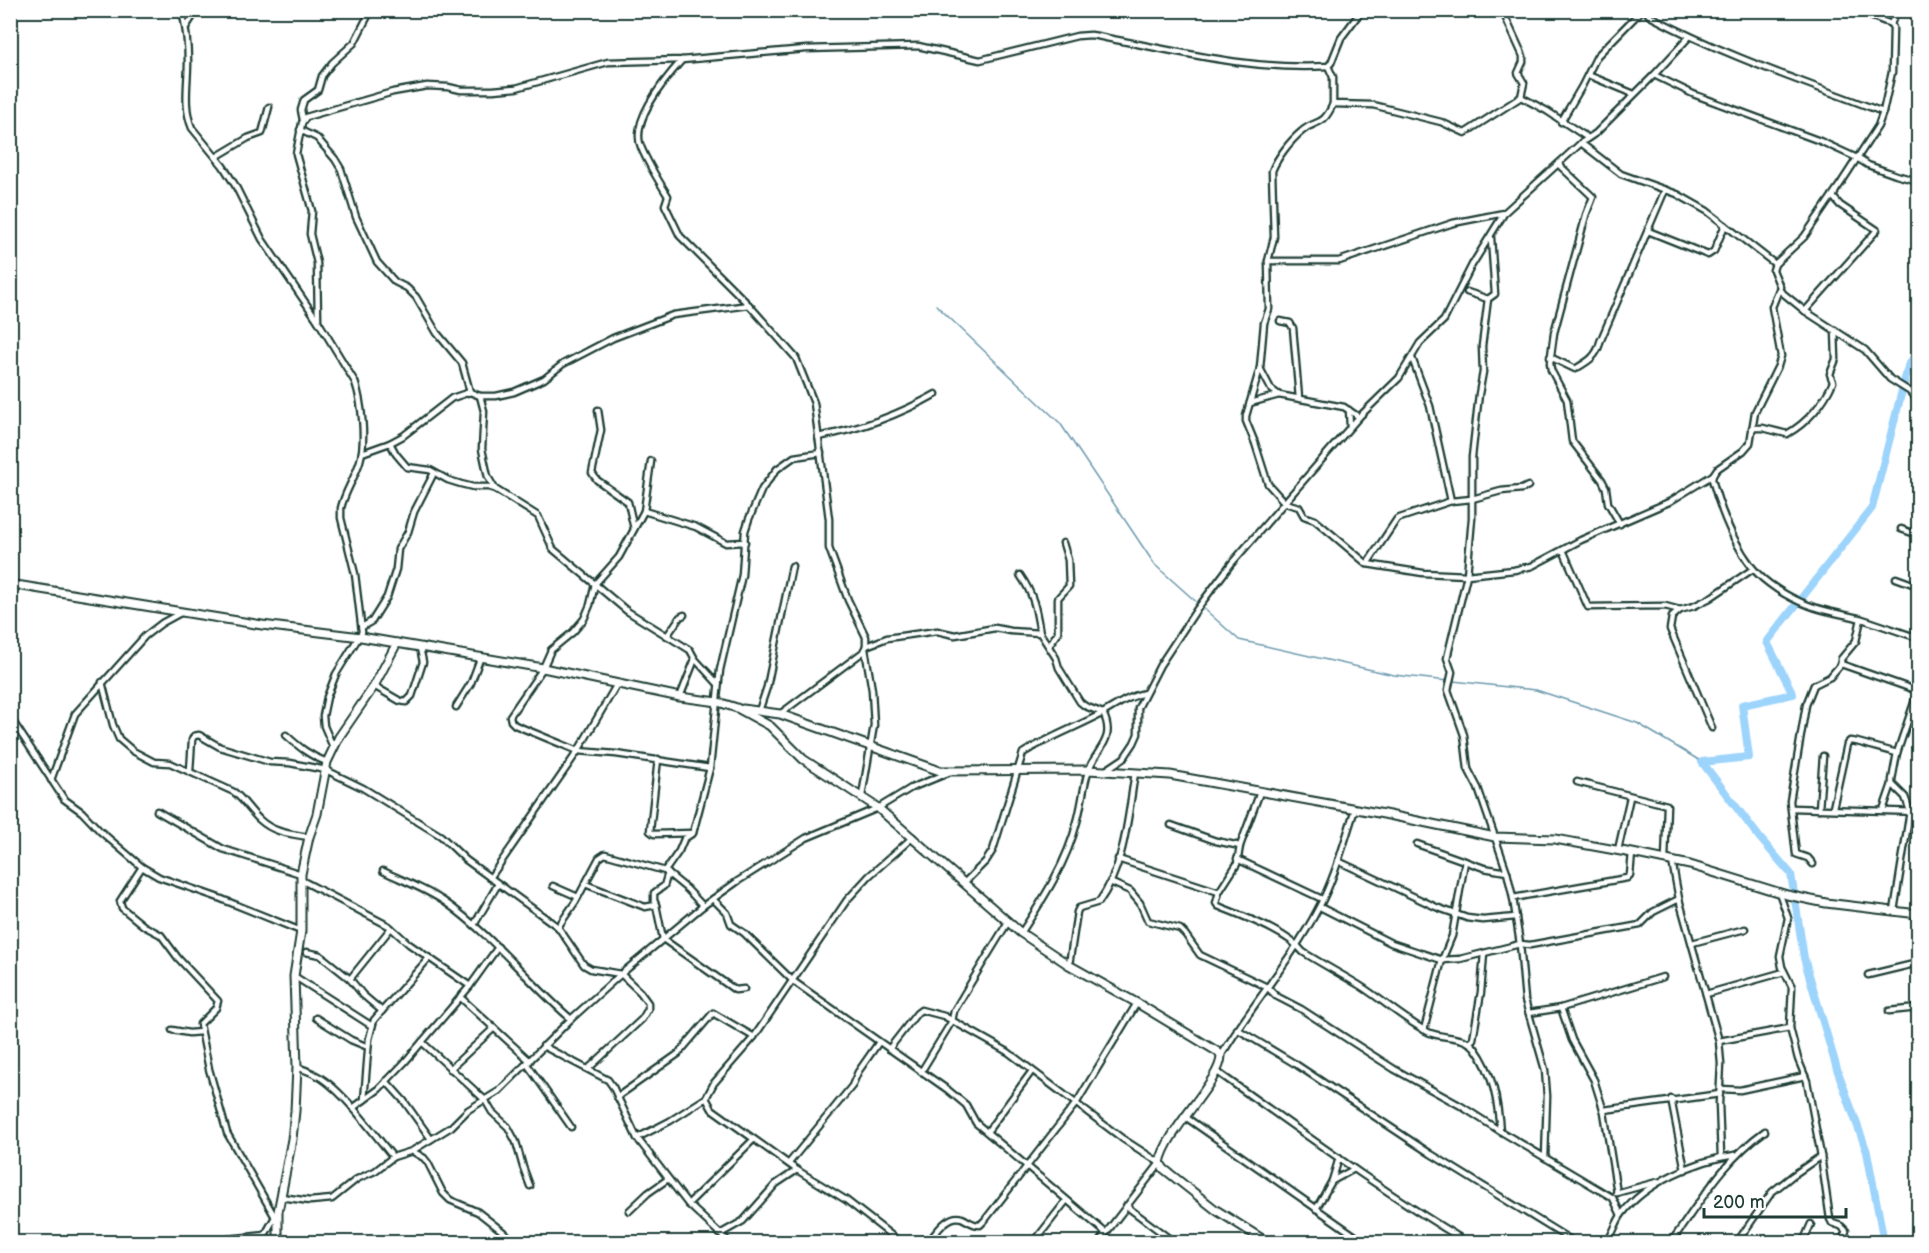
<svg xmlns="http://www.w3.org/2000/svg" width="1929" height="1253" font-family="'Balsamiq Sans',sans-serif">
<rect width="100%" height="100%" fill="#fff"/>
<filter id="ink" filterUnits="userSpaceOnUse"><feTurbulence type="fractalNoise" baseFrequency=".0167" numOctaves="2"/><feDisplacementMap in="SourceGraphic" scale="12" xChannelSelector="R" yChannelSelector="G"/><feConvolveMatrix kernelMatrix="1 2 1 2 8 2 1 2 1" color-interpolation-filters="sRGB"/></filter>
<g filter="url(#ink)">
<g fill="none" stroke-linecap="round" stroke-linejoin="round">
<g stroke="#6b98ac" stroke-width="1.5">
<polyline points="936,305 1060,423 1155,565 1239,640 1394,675 1448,681"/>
<polyline points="1453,681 1536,690 1637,723 1702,762"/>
</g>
<polyline stroke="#9dd4fc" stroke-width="8" points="1884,1242 1867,1152 1837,1069 1804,958 1791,874 1759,837 1702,762 1749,757 1742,705 1793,694 1767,642 1872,508 1908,367 1918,349"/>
<g stroke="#1f3d34" stroke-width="9">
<g id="street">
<path d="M182 10C186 28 188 45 188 62 188 84 183 107 192 128L223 166 235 185 262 239 318 321 355 382C362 402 366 441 360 461 355 478 345 491 341 508V518L355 574 362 632 336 674 327 697 323 716 324 726 333 747"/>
<polyline points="1502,10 1523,56 1523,62 1518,73 1524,83 1521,97"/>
<path d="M1645 10 1650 16C1725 56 1804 82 1883 112"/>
<path d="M1855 10 1891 24 1893 28 1892 72 1883 112 1878 126 1841 183 1804 237 1775 264 1773 270 1780 287 1772 307 1781 356 1778 366 1755 412 1750 443 1743 451 1717 469 1713 475 1712 479C1720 509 1733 542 1752 567 1764 583 1789 598 1808 605 1825 612 1844 614 1862 619 1881 625 1900 632 1918 638"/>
<polyline points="1891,24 1897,10"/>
<polyline points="186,27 197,10"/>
<path d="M682 60C666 78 630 121 641 147 648 164 658 180 668 196L665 205 680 236 749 305 796 358 814 403 829 519V548L848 600 866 637V646L863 652 780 714"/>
<polyline points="1328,66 1333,77 1333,104 1373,105 1441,122 1465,133 1521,97 1547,111 1588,138"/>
<polyline points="1588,75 1634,94"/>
<polyline points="1654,75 1693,94 1820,141 1857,158 1868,165 1896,175 1918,181"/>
<path d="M1333 104C1322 129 1316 118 1301 132 1290 141 1277 158 1272 171L1274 237 1268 261 1269 309 1264 323 1260 368 1246 416V421L1255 443 1268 484 1285 503 1299 507 1304 516 1315 520 1367 564 1423 573 1467 575 1514 570 1532 566 1581 540 1669 502 1713 475"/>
<polyline points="303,120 301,110 304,100 318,90 322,76 332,63 354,43 371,10"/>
<polyline points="1561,122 1582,86 1597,56 1642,10"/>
<polyline points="300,130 317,138 335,159 341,169 356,217 377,262 395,282 407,288 416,297 437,333 462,363 470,392"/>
<polyline points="1581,143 1621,174 1677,194 1707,211 1775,264"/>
<polyline points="216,157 248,138 262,133 269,107"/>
<polyline points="1558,164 1593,197 1586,215 1554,333 1550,363 1551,370 1567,400 1572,441 1602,480 1606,488 1608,503 1620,524"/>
<polyline points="1648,231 1708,255 1714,251 1725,225"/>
<polyline points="1491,238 1495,294 1488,299 1482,346 1483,372 1479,394 1472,457 1472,518 1467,575 1447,658 1452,672 1448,690 1464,735 1468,769 1478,788 1507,872 1513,898 1520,944 1525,1000 1545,1070 1547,1096 1545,1158"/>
<polyline points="1268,261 1339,261 1453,223 1504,213"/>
<polyline points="1779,290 1805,311 1865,350 1890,379 1909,391 1918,400"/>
<polyline points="1467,292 1488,299"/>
<polyline points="1805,311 1877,230 1840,205 1833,197 1835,193"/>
<path d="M318 321 317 263 310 234 312 211 296 154 302 123 306 117 393 92 427 86 448 87 461 90H493L516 88 608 62 682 60 806 49 918 46 980 60 1077 36 1091 35C1169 49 1247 71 1328 66L1331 63 1341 38 1362 10"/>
<polyline points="1280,321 1290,323 1293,328 1299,398"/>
<path d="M1550 357 1575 369C1587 362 1597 357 1600 342L1665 190"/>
<polyline points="1412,358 1430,406 1451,501"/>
<polyline points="1260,368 1271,389 1279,395 1344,407 1359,417"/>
<polyline points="480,396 484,411 482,449 488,477 495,489 538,516 553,549 627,611 690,650 695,659 718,684"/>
<polyline points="1250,403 1279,395"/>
<polyline points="598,410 601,430 592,473 597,480 628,502 634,529"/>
<polyline points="1349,410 1350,427"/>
<path d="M1752 428H1763L1787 434C1807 423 1824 403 1833 382L1830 374 1836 359 1835 330"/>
<path d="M818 437C860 429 899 415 936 394"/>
<polyline points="390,443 396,454 407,467 430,470 448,480 461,484 473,487 488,487 495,489"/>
<polyline points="362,453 390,443 403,436 452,398 470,392 480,396 496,396 514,392 544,379 563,364 613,338 673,315 749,305"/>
<polyline points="651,461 644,511 619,557 595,584 590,605 584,619 573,632 551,650 543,668 510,716 511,721 515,725 578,751 616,754 710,768"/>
<polyline points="644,511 696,527 726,543 745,542"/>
<polyline points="1901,529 1918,535"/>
<polyline points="1563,550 1588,607 1665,606 1680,610 1694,606 1710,598 1753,569"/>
<polyline points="1367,564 1397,519 1451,501 1472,499 1501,491 1522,489 1528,486"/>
<path d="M1020 575C1034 595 1036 609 1040 633"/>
<polyline points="1896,578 1918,586"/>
<polyline points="1680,610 1672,617 1670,629 1712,728"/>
<polyline points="362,627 372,621 387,597 396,569 398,549 408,532 414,512 434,473"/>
<polyline points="667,636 680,617 684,615"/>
<path d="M866 646 887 638 937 631 955 635 995 628 1011 631 1040 633 1056 658 1059 668 1080 702 1085 706 1103 713C1117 741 1095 749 1088 772 1083 788 1082 805 1077 822 1067 862 1044 898 1021 933"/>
<polyline points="1049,646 1058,632 1058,598 1069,586 1068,560 1063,543"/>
<polyline points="1841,664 1918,691"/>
<path d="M102 682 113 725 119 739 133 751 154 762 170 763 234 792C244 800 250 811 260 820 274 833 291 834 309 837"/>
<polyline points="374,686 400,701 406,702 412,696 423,662 420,648"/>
<polyline points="680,697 695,659"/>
<polyline points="456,707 471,683 480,659"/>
<polyline points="759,711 767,687 792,566"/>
<polyline points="10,717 64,799 82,812 100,831 142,867 159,877 219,898 301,931"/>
<path d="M286 735C299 747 310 756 327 762"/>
<polyline points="658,759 650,831 654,834 693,833"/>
<polyline points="1106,770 1124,758 1134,743 1138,734 1138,708 1160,665 1197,609 1231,564 1324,457 1359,417 1399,378 1420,343 1444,320 1472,265 1505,212 1581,143 1596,133 1654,75 1689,37"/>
<polyline points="190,771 192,740 194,736 199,735 220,747 270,762 290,763 326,770 363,788 441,836 466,860 558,927 584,965 591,969 621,974 640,992 648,1003 648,1009 642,1019 588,1069"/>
<polyline points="51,780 75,714 145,636 162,623 182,612"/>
<polyline points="1577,782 1667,805 1665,860"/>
<path d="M1260 792 1240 846 1237 864 1219 892 1216 903 1218 906C1242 916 1288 932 1303 952 1322 964 1341 974 1359 985 1383 1000 1403 1019 1428 1032 1442 1039 1465 1035 1475 1048 1493 1072 1498 1103 1500 1131"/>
<polyline points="862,796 874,725 872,690 865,649"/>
<polyline points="1792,808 1918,812"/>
<polyline points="1833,808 1847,744 1850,741 1857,742 1897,753"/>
<polyline points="1819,809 1823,756"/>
<polyline points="1883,810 1892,784"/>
<polyline points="157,811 223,849 301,874"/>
<polyline points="1171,825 1216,841 1240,846"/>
<polyline points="1417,844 1484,868 1507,872"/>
<polyline points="1618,850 1630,797"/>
<polyline points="1118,859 1219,892"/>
<polyline points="1237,859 1322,899"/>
<polyline points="1338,861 1436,907 1467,918 1483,920 1516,917"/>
<polyline points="1672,861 1679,899 1719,1041 1721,1064 1719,1103 1721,1157"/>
<polyline points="1813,864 1808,858 1796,854 1790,801 1806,705 1814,685 1830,677 1841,664 1841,659 1856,641 1861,619"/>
<polyline points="142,867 120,901 122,908 144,926 161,935 178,958 218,1001 216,1008 200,1024 209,1069 227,1133 275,1217"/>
<path d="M383 871C404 881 426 889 445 902 492 935 528 982 571 1019"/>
<polyline points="665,871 679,851 684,839 693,833 710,768 720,670 742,575 745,531 749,519 762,489 777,469 794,457 821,453"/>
<polyline points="490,878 578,751 617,684"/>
<polyline points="301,880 389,926 409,944 470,986"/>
<polyline points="1110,882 1130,891 1140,903 1148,921 1180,929 1185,934 1200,955 1267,987 1276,996 1301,1009 1394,1069 1461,1106 1500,1131 1613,1198 1621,1215"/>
<path d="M964 883 986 861 993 850 1023 753C1049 737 1077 727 1103 713 1117 705 1129 696 1145 693"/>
<polyline points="585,884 645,907 656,905 654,900 654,893 664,886 668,873"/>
<polyline points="553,886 578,897"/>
<polyline points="1779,892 1788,918 1780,956 1782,967 1792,987 1790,1028 1798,1059 1807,1081 1821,1156 1830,1219 1832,1223 1841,1226 1846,1231 1841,1242"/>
<polyline points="1513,898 1627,878 1630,875 1632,853"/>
<polyline points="713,899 727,913 731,924 744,933 793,981 948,1090 966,1105 976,1123 1106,1233"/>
<polyline points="656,905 663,939 735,990 744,989"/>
<polyline points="1320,907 1391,943 1442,960 1460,959 1520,944 1530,945 1640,925 1653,912 1679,899"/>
<polyline points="1894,911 1910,811 1905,797 1892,784 1892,780 1897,753 1918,691"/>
<polyline points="474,925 498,884"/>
<polyline points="558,927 576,901 599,858 605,854 665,871 687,889 703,906"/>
<polyline points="1692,943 1745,929"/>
<polyline points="306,952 320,955 350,979 363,995 382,1011"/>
<path d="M1069 965 1077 912 1079 908 1099 902C1125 866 1128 815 1135 773"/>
<polyline points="1868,975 1918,963"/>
<polyline points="294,976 372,1026"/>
<polyline points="350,979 391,928"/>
<polyline points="1706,994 1784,972"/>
<polyline points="460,997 530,1061"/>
<polyline points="1561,1008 1572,1040 1594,1080 1604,1112 1617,1193"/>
<polyline points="1889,1011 1918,1008"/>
<polyline points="1529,1013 1561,1008 1663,977"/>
<polyline points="316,1018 351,1040 368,1047"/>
<polyline points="1237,1029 1297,1065 1431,1154 1574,1242"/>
<polyline points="172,1030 189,1033 201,1032"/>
<polyline points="1424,1030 1442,960 1452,936 1465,861"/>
<polyline points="1719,1041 1790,1028"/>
<polyline points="422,1042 485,1100 492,1112 508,1127 516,1142 523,1167 530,1186"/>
<polyline points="1469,1043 1473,1039 1481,992 1484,953"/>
<polyline points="543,1046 608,1080 613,1087 637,1138 688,1204 729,1242"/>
<polyline points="889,1049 917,1013 921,1010 944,1016 1008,1052 1123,1139 1160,1163 1099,1242"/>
<path d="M1221 1056C1251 1005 1291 961 1318 909 1335 878 1344 842 1355 809"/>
<polyline points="527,1064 571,1127"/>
<path d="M297 1067C302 1069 309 1071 314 1074 340 1086 374 1134 393 1157"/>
<polyline points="450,1069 494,1028"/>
<path d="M1216 1071C1299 1130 1380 1190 1467 1242"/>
<polyline points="921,1072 952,1021 954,1011 967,989 1008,922"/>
<polyline points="386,1081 404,1101 431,1139"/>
<polyline points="1721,1089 1740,1090 1805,1076"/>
<polyline points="617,1097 678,1054 713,1013 754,1037"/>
<polyline points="706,1098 712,1109 797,1170 846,1200 900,1242"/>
<polyline points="1671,1099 1685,1170"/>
<polyline points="364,1100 369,1039 374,1020 429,958"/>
<polyline points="353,1108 379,1089 404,1063 470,986 498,947"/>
<polyline points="1604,1110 1720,1094"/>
<polyline points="1184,1116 1364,1242"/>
<polyline points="987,1132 1032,1071"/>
<polyline points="637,1138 670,1121 706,1098 714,1083 754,1037 847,900 869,876 913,837"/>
<polyline points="412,1151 424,1158 428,1163 443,1193 450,1200 478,1212 516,1242"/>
<polyline points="789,1163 852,1086 858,1072 879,1042"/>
<polyline points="1332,1181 1354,1169"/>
<polyline points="1616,1193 1657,1182"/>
<polyline points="281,1197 310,1201 332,1199 357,1179 375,1171 393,1157 412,1151 451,1127 468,1110 499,1091 571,1019 621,974 703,906 738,881 806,838 878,808 911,788 948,773"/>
<polyline points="688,1204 753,1140"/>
<polyline points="1126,1206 1174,1242"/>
<polyline points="1316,1209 1332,1181 1339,1158"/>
<polyline points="629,1211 648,1193 668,1179"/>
<polyline points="720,1234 743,1221 776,1184 797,1170"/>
<polyline points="218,1242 228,1239 265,1235"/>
<polyline points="264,1242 265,1235 276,1215"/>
<path d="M928 1242C936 1233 948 1213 962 1218 969 1221 972 1225 980 1225L985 1220 1077 1102 1137 1003"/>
<polyline points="1034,1242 1066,1201"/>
<path d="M1607 1242C1613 1234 1616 1222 1622 1214 1645 1183 1697 1160 1735 1155"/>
<path d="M1671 1242C1700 1202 1724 1160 1765 1131"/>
<polyline points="1737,1242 1772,1192 1792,1176 1821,1156"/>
<polyline points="1803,1242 1811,1224"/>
</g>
</g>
<g stroke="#1f3d34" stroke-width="11">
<g id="secondary">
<path d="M10 584 262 625 361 637 543 668 680 697 718 702 737 708 770 726 803 759 878 808 1021 933 1069 965 1137 1003 1218 1052 1221 1056C1221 1081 1166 1130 1160 1163L1164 1169 1216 1210 1267 1242"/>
<polyline points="743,709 780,714 940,771 1088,770 1170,775 1384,814 1495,837 1555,839 1632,853 1690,865 1787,895 1826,903 1918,914"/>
<polyline points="280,1242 278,1234 278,1212 292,1139 295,1111 297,1067 294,976 301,931 301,874 309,837 317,814 327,762 339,737 374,686 397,643"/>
</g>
</g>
<use href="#street" stroke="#fff" stroke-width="4.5"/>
<use href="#secondary" stroke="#fff" stroke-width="7"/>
</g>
</g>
<rect width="1929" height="1253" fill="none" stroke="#fff" stroke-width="36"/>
<rect x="18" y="18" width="1893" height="1217" fill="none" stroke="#1f3d34" stroke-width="2" filter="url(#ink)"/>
<path d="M1704 1208v9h142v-9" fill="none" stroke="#1f3d34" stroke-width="3"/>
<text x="1713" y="1208" font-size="18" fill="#1f3d34" stroke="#ffffff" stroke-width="4.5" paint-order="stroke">200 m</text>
</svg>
